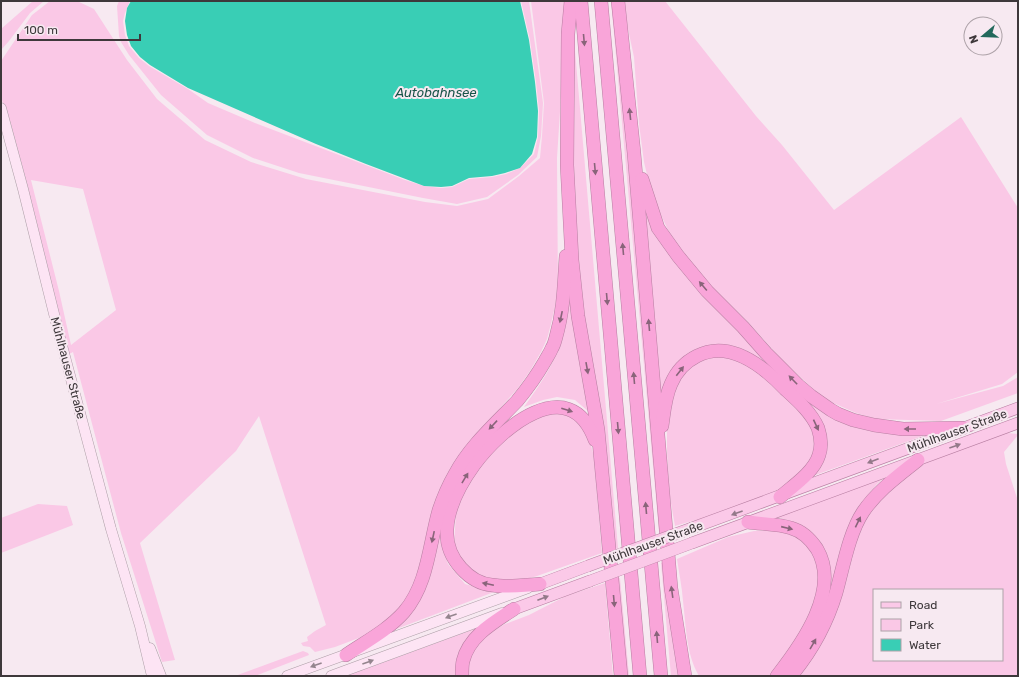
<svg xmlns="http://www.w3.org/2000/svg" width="1019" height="677" font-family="Rubik,sans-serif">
<rect width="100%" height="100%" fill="#f7e9f1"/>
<g fill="#fac8e6" fill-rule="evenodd">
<polygon points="33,1 44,1 30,13 9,41 1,50 1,29"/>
<path d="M50 1H77L94 9 127 60 157 99 205 140 251 162 306 179 425 202 457 206 488 199 519 176 540 158 542 136 544 103 531 1H564L565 33 557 158 558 293 551 324 547 339 541 352 530 371 518 388 474 437 410 594 399 609 387 620 364 636 335 647 315 652 310 647 303 646 301 643 308 641 307 637 315 631 326 625 259 416 236 451 140 543 175 660 162 662 121 533 73 352 67 355 1 96V61L32 15ZM31 180 83 189 116 310 71 345 59 291Z"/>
<polygon points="119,1 130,1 125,13 123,21 125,35 129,46 139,58 149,66 188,89 208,103 255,123 405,180 424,186 441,188 452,187 469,179 492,177 506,174 520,168 534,154 538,137 539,111 536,82 530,40 521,1 529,1 543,103 541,136 537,157 518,175 487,197 457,204 423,198 299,173 253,158 207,135 161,95 129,55 121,42 119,36 117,6"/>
<polygon points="611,1 614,1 663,531 659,532"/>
<polygon points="622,1 665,1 756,116 782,145 834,210 961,117 1018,208 1018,372 1002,384 936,404 1003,386 1018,377 1018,393 941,421 876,419 856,413 824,399 781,359 746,320 709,284 680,249 668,230 652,196 644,162 639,124 634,57"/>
<polygon points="574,39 618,548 614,549 581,315 573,167"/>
<polygon points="640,196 686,276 781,374 705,348 660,404"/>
<path d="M569 287 588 411 575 400 557 397 543 400 524 407C539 386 555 364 561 339 565 324 567 304 569 287Z"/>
<polygon points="709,356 730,356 751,365 795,406 812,426 817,440 810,466 789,485 767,496 714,517 692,521 675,526 669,492 667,451 667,428 672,393 689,365"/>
<polygon points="804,398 824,412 928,434 810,477 821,460"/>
<polygon points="562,413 572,417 588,435 594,456 602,553 537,576 523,580 505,582 488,579 478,576 460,561 454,545 456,513 460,496 471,478 500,443 535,415"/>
<path d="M1007 433 1018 434V435L1004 452 1006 464 1018 501V676H796L867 511 920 465 983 439ZM874 590H1002V660H874Z"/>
<polygon points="889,473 877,484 867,496 851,525 831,584 829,567 794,522 780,518 769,518"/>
<polygon points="38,504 67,506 73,525 1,553 1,518"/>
<path d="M771 530 786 531 805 542 817 558 821 583 807 626 774 672 770 676H699C686 654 686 626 683 601 682 587 679 573 677 559L728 537 754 531Z"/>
<polygon points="439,536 448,564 465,584 494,592 391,631"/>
<polygon points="664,562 682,676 671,676 661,563"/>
<polygon points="620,578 629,676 624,676 616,579"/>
<polygon points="605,583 613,676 468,676 468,665 473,647 480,638 505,624 529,615 566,596"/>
<polygon points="485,624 456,676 345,676"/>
<polygon points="303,651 308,653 309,655 255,676 235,676"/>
</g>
<polygon fill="#39ceb5" points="131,1 520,1 529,40 535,82 538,111 537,137 532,154 520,168 505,173 492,176 469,178 452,186 441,187 424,186 366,164 316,144 188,88 150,65 140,57 131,46 127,35 125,21 127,8"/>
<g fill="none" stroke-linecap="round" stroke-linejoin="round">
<g stroke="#ac9ea6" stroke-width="11">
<g id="secondary">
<polyline points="1,108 23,189 60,338 111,529 140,626 152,676"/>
<polyline points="150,648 161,676"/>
<polyline points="287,676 528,588"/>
<polyline points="331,676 502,613"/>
</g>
</g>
<g stroke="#b87fa2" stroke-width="12">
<g id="primary">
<polyline points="692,528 1018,408"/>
<polyline points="692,543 1018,423"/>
<polyline points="540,584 588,566"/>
<polyline points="514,609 590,581"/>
</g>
</g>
<g stroke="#b87fa2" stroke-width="14">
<g id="highway">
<polyline points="571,1 568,34 567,165 572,260 578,316 598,430 621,676"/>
<polyline points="581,1 640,676"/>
<polyline points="601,1 661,676"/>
<polyline points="618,1 634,153 671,588 685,676"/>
<polyline points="642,179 658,228 678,256 707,291 743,327 766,353 798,385 811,396 831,410 838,414 853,420 874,425 903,429 963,428"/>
<path d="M662 426C664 412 665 397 671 384 676 372 685 362 697 356 730 339 763 366 785 389 797 400 811 412 818 428 821 437 822 446 819 455 814 472 793 486 780 497"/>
<path d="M748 522C761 524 780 524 791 528 802 531 811 540 817 549 841 590 802 644 777 676"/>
<path d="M540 584C524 585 508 588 492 585 479 584 469 577 461 568 451 557 446 544 447 529 448 507 461 483 474 465 500 429 569 370 595 440"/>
<path d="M346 655C365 642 388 630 404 612 428 584 429 545 439 510 443 498 448 486 455 474 470 446 495 424 517 401 527 389 537 375 545 361 547 357 550 353 552 348 554 345 555 341 556 337 564 309 564 284 566 256"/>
<path d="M462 676C462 671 462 665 463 661 469 636 494 622 514 609"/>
<path d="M791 676C811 652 827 623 836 593 843 568 849 533 863 512 877 491 898 476 918 460"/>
</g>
</g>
<use href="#secondary" stroke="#fde4f4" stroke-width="10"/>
<use href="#primary" stroke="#fbc9e8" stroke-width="11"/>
<use href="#highway" stroke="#f9a5d9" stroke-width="13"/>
<g stroke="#b87fa2" stroke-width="12" stroke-linecap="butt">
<g id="primary-bridge">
<polyline points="588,566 692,528"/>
<polyline points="590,581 692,543"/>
</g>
</g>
<use href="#primary-bridge" stroke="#fbc9e8" stroke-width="11"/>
</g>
<defs><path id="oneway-solid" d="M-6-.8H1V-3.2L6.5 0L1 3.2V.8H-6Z"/></defs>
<g fill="#89647a">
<use href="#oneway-solid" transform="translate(584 40) rotate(85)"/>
<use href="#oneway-solid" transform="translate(630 114) rotate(-96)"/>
<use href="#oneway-solid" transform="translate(595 169) rotate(85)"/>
<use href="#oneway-solid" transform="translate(623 249) rotate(-95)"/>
<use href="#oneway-solid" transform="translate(703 286) rotate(-130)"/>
<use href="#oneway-solid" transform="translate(607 299) rotate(85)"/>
<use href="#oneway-solid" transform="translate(561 317) rotate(102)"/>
<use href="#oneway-solid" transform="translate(649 325) rotate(-95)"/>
<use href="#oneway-solid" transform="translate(587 368) rotate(80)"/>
<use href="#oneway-solid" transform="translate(680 371) rotate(-52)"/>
<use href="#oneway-solid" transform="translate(634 378) rotate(-95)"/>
<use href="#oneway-solid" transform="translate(793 380) rotate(-134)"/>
<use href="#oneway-solid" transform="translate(567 410) rotate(18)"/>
<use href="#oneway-solid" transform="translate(493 425) rotate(133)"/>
<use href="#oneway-solid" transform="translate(816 425) rotate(65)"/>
<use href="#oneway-solid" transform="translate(618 428) rotate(85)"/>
<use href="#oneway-solid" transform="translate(910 429) rotate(-180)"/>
<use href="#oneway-solid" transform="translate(465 478) rotate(-59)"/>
<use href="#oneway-solid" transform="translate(646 508) rotate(-95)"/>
<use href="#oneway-solid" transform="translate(858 522) rotate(-64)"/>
<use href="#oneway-solid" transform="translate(787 528) rotate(13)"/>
<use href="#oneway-solid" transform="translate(433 537) rotate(102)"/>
<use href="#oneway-solid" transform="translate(488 584) rotate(-168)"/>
<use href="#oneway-solid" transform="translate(672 592) rotate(-98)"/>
<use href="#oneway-solid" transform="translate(614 601) rotate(85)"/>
<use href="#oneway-solid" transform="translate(657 637) rotate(-95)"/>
<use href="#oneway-solid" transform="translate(813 644) rotate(-60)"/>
</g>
<g fill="#937989">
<use href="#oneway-solid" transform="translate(955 446) rotate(-20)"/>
<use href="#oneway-solid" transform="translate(873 461) rotate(159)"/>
<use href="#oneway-solid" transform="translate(737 513) rotate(160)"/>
<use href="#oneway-solid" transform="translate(543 598) rotate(-21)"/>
</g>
<g fill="#94858e">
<use href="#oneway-solid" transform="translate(451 616) rotate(160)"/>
<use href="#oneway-solid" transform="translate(368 662) rotate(-20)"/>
<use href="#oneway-solid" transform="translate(316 665) rotate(160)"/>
</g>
<g text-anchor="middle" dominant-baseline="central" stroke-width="4" stroke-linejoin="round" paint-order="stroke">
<g font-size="12" fill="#3e383b" stroke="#f7e9f1">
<text transform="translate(68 368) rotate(75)">Mühlhauser Straße</text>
<text transform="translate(957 431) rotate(-20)">Mühlhauser Straße</text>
<text transform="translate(653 543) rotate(-20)">Mühlhauser Straße</text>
</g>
<g font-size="13" font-style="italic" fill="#195449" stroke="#f7e9f1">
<text x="436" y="92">Autobahnsee</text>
</g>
</g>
<rect width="1019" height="677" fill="none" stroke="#3e383b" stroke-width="4"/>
<rect x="873" y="589" width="130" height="72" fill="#f7e9f1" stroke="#ada2a8"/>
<rect x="881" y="602" width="20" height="6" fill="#fbc9e8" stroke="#ada2a8"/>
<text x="909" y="609" font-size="12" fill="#3e383b">Road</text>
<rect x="881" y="619" width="20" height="12" fill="#fac8e6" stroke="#ada2a8"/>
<text x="909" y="629" font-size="12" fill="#3e383b">Park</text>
<rect x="881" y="639" width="20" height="12" fill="#39ceb5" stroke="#ada2a8"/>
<text x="909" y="649" font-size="12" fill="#3e383b">Water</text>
<g transform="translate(983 36) rotate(251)"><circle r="19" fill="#f7e9f1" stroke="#ada2a8"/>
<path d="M0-3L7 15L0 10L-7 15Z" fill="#22685b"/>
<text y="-6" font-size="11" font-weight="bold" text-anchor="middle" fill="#3e383b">N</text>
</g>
<path d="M18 34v6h122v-6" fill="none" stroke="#3e383b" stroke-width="2"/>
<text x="24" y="34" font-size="12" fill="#3e383b" stroke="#f7e9f1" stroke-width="3" paint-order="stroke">100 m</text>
</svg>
